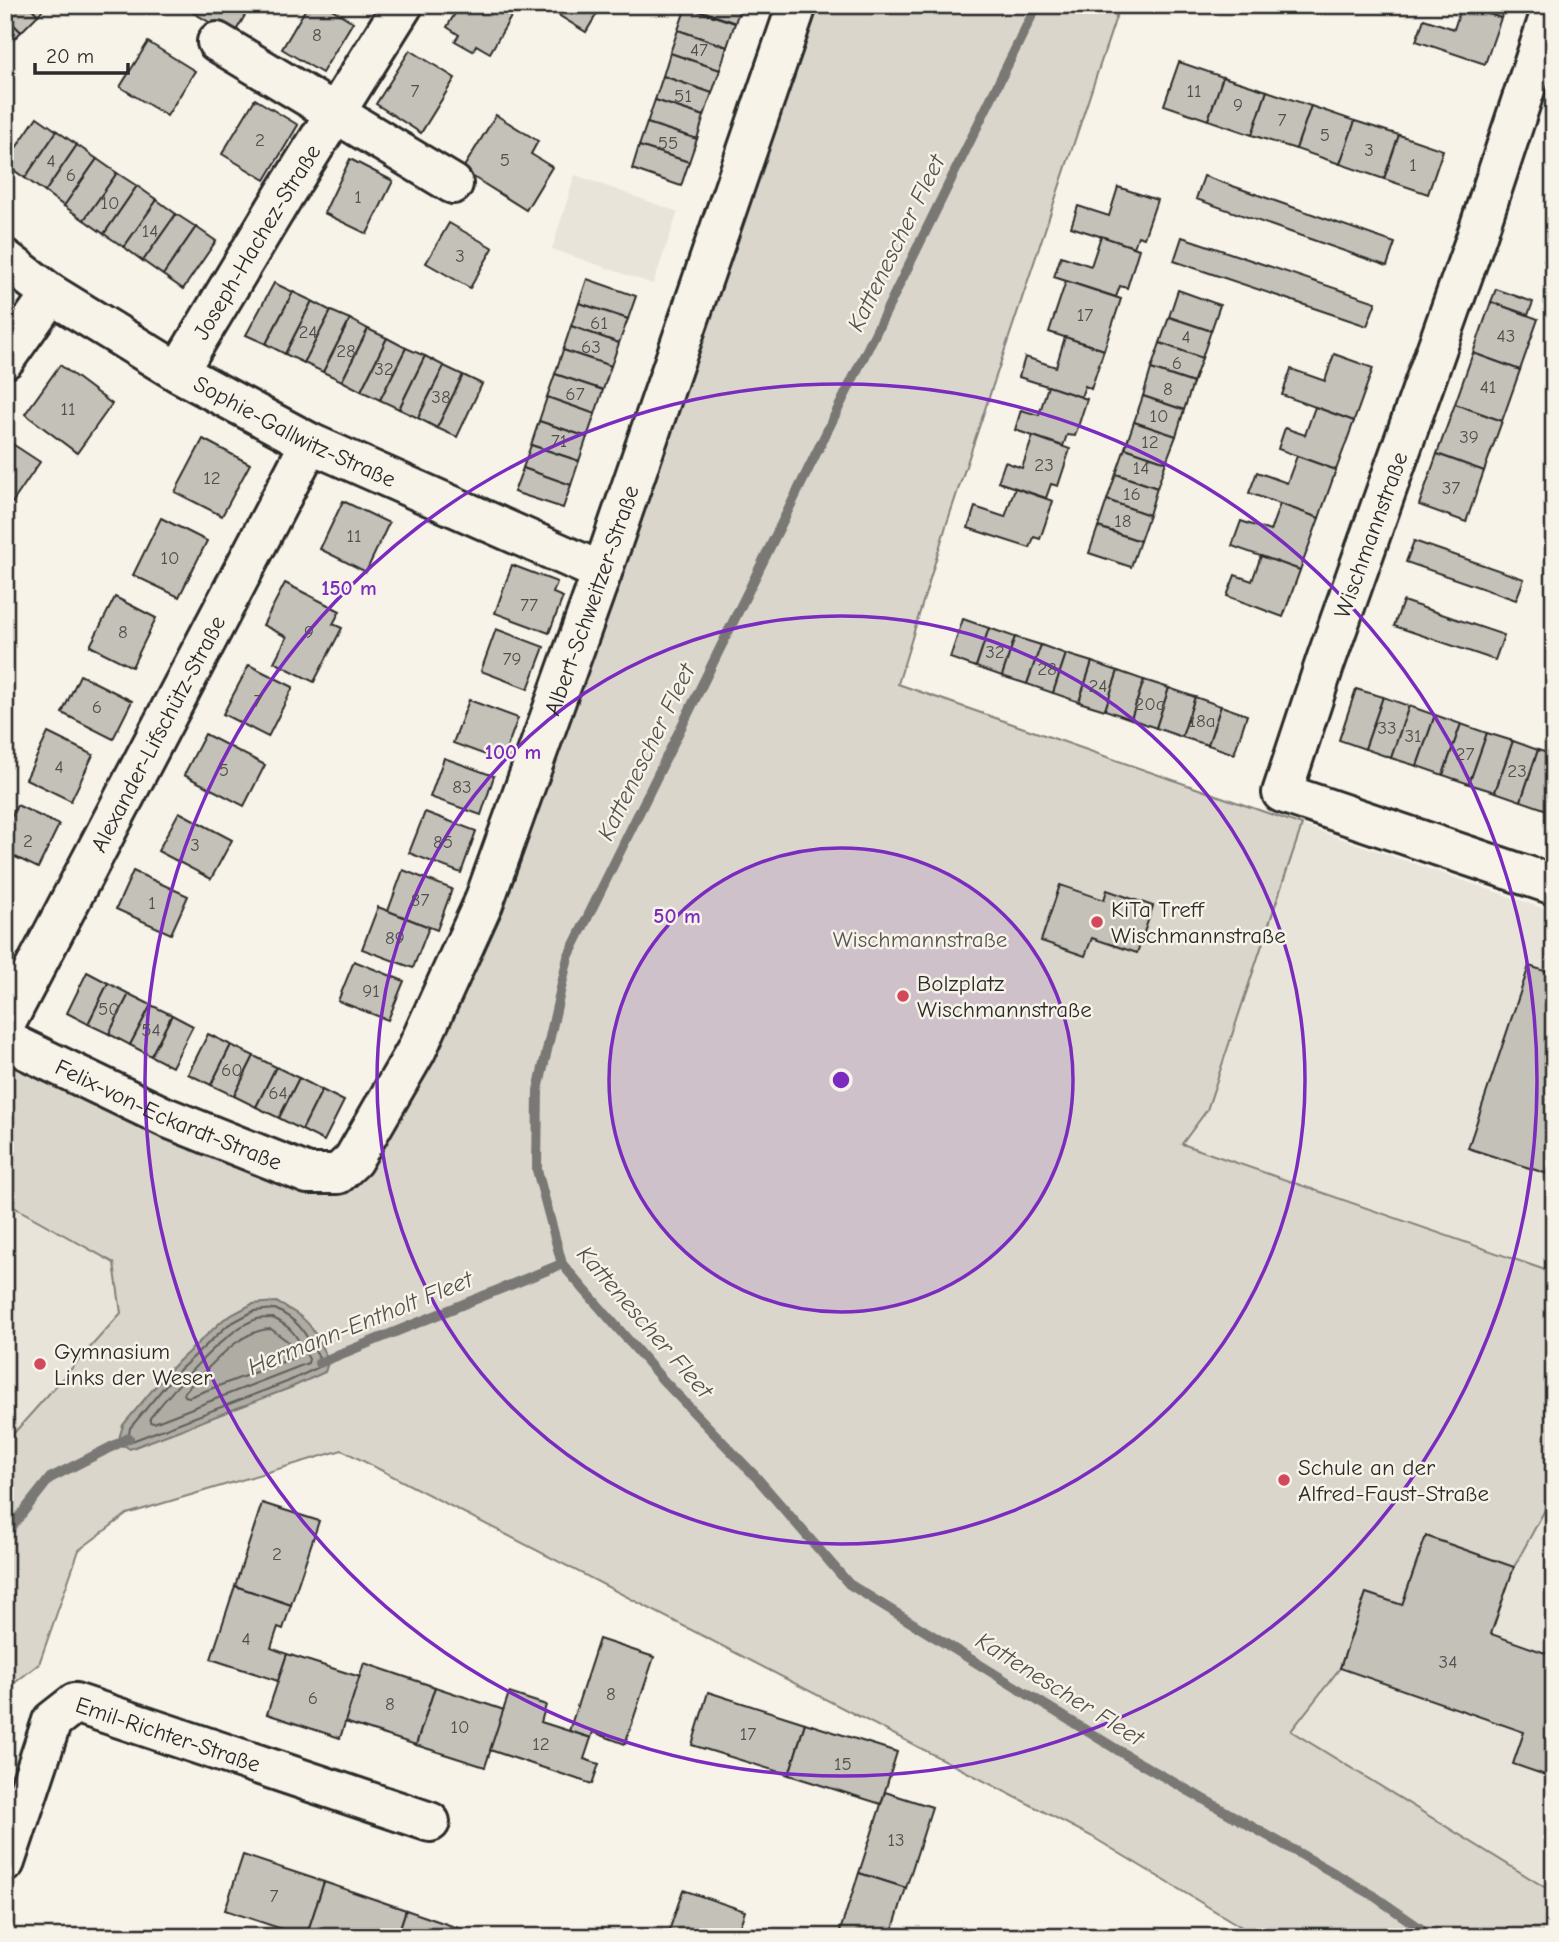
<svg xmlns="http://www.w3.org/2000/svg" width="1559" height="1942" font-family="'Comic Neue',sans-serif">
<rect width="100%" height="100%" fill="#f7f3e8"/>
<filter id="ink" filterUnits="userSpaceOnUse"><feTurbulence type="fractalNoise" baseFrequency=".0143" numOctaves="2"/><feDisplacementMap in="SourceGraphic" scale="14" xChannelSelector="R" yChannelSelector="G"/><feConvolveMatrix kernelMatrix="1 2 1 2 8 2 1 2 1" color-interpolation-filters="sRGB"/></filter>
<g filter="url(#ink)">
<g fill="#e8e4da">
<polygon points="575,175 678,212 653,284 552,249"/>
<polygon points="1302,825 1554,912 1554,1893 1191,1670 1078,1287 1207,1110"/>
<polygon points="5,1202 114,1263 121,1313 5,1443"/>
</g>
<polygon fill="#dad6cc" stroke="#82807c" stroke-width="2" points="812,5 1120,5 946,526 898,684 1302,825 1207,1110 1182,1144 1554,1273 1554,1493 1514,1567 1426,1536 1402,1605 1366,1593 1340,1668 1291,1731 1554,1893 1554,1937 1258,1937 1091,1836 342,1450 127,1514 79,1550 39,1664 8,1688 5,1696 5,1443 121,1313 114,1263 5,1202 5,1062 177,1144 289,1182 385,1129"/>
<path fill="#afaca4" stroke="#7a7874" stroke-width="2" d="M276 1302C289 1309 304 1316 312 1329 319 1339 322 1350 329 1360L325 1372 290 1388 130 1449 118 1442 123 1425 169 1370 224 1319 252 1304Z"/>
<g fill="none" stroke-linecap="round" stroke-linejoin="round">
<g stroke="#605f5b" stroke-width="2">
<path d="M275 1309C305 1324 304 1335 321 1360L319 1367 287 1382 132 1441 128 1440 130 1428 174 1375 228 1325 254 1311Z"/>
<path d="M273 1318C296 1329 297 1339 309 1359L308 1363 154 1423 150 1422V1418C171 1392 226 1328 257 1319 262 1318 268 1318 273 1318Z"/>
<path d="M271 1329 290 1343 294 1354 293 1358 189 1397 185 1396 184 1393 188 1388C211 1367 238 1330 271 1329Z"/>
</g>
<g stroke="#7a7874" stroke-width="10">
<polyline points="1037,5 568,957 538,1090 537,1170 562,1264 662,1379 757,1478 849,1584 1129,1757 1371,1894 1420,1928 1428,1937"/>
<polyline points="319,1363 562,1264"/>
<polyline points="5,1535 50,1478 129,1438"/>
</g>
</g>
<g fill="#c4c1b9" stroke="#2b2b2b" stroke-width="2">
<polygon points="5,5 29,5 38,15 21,32 5,16"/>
<polygon points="29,5 47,5 38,15"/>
<polygon points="180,5 251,5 233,36"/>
<polygon points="308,5 325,5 353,22 322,73 282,49"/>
<polygon points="453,5 496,5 512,15 490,53 476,45 473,51 455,41 459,35 447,27 457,10"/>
<polygon points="542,5 602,5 586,32"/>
<polygon points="686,5 741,5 735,23"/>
<polygon points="1462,5 1501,18 1485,64 1416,41 1424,19 1454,29"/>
<polygon points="1464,5 1506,5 1501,18"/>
<polygon points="686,7 735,23 727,47 678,30"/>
<polygon points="5,16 21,32 5,48"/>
<polygon points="678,30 727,47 720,70 670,53"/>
<polygon points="148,42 195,71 167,116 120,87"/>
<polygon points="410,50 455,78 421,133 376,104"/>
<polygon points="670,53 720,70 712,93 663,76"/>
<polygon points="1179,62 1223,77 1208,120 1164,105"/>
<polygon points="663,76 712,93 704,116 655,100"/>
<polygon points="1223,77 1267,91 1252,135 1208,120"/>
<polygon points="1267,91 1311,106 1296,149 1252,135"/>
<polygon points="255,99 298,125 265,180 222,154"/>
<polygon points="655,100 704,116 697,139 647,123"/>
<polygon points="1311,106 1355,121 1340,164 1296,149"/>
<polygon points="496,115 538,141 531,154 552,167 526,210 462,170"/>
<polygon points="37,117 57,131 25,178 5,164"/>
<polygon points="1355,121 1399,135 1384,179 1340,164"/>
<polygon points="647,123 697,139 689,162 639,146"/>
<polygon points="57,131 77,145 45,192 25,178"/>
<polygon points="1399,135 1443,150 1428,194 1384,179"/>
<polygon points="77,145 97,159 64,206 45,192"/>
<polygon points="639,146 689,162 681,186 632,169"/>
<polygon points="97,159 117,173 84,220 64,206"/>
<polygon points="350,159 393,181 367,234 324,213"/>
<polygon points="117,173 137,186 104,234 84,220"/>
<polygon points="1204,176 1395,243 1387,266 1196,199"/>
<polygon points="137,186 157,200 124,247 104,234"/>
<polygon points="1118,187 1157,200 1144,238 1138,236 1134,247 1071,227 1078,206 1109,216"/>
<polygon points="157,200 176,214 143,261 124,247"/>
<polygon points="176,214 196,227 163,275 143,261"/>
<polygon points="449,223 493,248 470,288 426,263"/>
<polygon points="196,227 216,241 183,289 163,275"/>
<polygon points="1101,236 1139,249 1127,288 1120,286 1116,297 1054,277 1061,256 1091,266"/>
<polygon points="1552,236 1554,236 1554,265 1544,261"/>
<polygon points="1182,237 1376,302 1367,326 1174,261"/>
<polygon points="587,279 636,296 628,319 579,303"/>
<polygon points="1066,281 1121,299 1104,350 1049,332"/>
<polygon points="274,283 293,292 266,344 246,335"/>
<polygon points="1496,289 1533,302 1528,315 1491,302"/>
<polygon points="1178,290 1220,305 1211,331 1169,317"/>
<polygon points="293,292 312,301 285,354 266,344"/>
<polygon points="312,301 331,311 304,363 285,354"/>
<polygon points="1491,302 1538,319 1520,370 1473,353"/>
<polygon points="579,303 628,319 619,343 571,326"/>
<polygon points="331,311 350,319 323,372 304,363"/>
<polygon points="1169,317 1211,331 1202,358 1160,343"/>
<polygon points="350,319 368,329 342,381 323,372"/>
<polygon points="571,326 619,343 611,366 563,350"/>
<polygon points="368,329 387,338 361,391 342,381"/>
<polygon points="1065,337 1104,350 1091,389 1085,386 1081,397 1019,377 1025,357 1056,367"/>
<polygon points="387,338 406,348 380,400 361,391"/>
<polygon points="1160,343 1202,358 1193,383 1151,369"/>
<polygon points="406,348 425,356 399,409 380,400"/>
<polygon points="563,350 611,366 603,390 555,374"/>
<polygon points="1473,353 1520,370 1502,421 1455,404"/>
<polygon points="1334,354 1373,368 1354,421 1282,395 1291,369 1325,381"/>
<polygon points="425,356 444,366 418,418 399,409"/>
<polygon points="60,365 112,404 77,453 25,414"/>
<polygon points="444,366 463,375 437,428 418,418"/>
<polygon points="1151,369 1193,383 1184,410 1143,396"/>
<polygon points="555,374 603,390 595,414 547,397"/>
<polygon points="463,375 482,384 457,437 437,428"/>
<polygon points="1048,386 1087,399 1075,436 1067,435 1063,446 1015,430 1021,410 1039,415"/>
<polygon points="1143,396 1184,410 1176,436 1134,422"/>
<polygon points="547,397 595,414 587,437 539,421"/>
<polygon points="1455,404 1502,421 1484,471 1437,454"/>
<polygon points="1315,407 1354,421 1336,470 1278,449 1285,428 1305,435"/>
<polygon points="539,421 587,437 579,461 531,445"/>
<polygon points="1134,422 1176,436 1166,462 1125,448"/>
<polygon points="1033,436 1070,449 1058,486 1051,484 1046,498 998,482 1005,462 1022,468"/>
<polygon points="203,439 250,464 222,516 175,492"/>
<polygon points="8,441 40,462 12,503 5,499 5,446"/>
<polygon points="531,445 579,461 571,485 523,468"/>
<polygon points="1125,448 1166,462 1157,488 1116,474"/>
<polygon points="1437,454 1484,471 1466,522 1419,505"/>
<polygon points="1297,456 1336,470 1319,518 1249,493 1257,472 1287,483"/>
<polygon points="523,468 571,485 563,508 514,492"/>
<polygon points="1116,474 1157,488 1149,515 1107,500"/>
<polygon points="1015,488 1053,501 1040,539 1034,537 1030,548 968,528 975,507 1005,517"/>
<polygon points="1107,500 1149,515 1140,541 1098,527"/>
<polygon points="343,501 389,523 366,572 320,549"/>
<polygon points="1280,504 1319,518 1300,570 1232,546 1241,521 1270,531"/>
<polygon points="161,518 207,541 179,597 133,575"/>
<polygon points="1098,527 1140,541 1131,567 1089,553"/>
<polygon points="1414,541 1524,579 1516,600 1406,562"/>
<polygon points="1261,556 1300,570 1283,617 1227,596 1235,575 1252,581"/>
<polygon points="512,565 557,582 553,593 563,597 549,633 495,613"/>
<polygon points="285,583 340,611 333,624 342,628 314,682 274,662 287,637 263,625"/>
<polygon points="115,597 156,618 132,667 90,646"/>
<polygon points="1403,601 1504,635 1495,660 1394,626"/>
<polygon points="963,619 989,628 976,667 950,658"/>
<polygon points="989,628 1015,637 1002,676 976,667"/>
<polygon points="496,629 544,647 528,689 481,671"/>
<polygon points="1015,637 1041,645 1027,684 1002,676"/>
<polygon points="1041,645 1066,654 1053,693 1027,684"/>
<polygon points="1066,654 1092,662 1079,702 1053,693"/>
<polygon points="1092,662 1118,671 1105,710 1079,702"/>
<polygon points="249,665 293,687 268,737 223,714"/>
<polygon points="1118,671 1144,680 1131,719 1105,710"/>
<polygon points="80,675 132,701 113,739 62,713"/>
<polygon points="1144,680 1169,688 1156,728 1131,719"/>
<polygon points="1169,688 1195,697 1182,737 1156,728"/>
<polygon points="1356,689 1383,697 1365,749 1339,740"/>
<polygon points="1195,697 1221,706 1208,745 1182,737"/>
<polygon points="1383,697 1409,706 1391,758 1365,749"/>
<polygon points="469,700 518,718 502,761 453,743"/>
<polygon points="1221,706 1247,715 1234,754 1208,745"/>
<polygon points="1409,706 1435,715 1417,766 1391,758"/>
<polygon points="1435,715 1461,724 1443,775 1417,766"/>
<polygon points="1461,724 1487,733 1469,784 1443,775"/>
<polygon points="48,733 93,755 71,801 26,779"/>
<polygon points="1487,733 1513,741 1495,792 1469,784"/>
<polygon points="205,734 265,765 244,806 184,775"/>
<polygon points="1513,741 1538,750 1521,801 1495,792"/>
<polygon points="1538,750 1554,755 1554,791 1547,810 1521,801"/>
<polygon points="444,758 494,776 481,815 430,797"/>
<polygon points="17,805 59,825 38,868 5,852 5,830"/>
<polygon points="179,812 232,840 211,879 158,851"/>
<polygon points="425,812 476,831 461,873 409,853"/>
<polygon points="403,870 452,889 437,930 388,911"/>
<polygon points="133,871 188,896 171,934 116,909"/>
<polygon points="1060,885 1104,900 1107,890 1153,906 1137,953 1092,938 1085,956 1041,941"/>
<polygon points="378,907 429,927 413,968 362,949"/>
<polygon points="354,961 404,981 388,1020 338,1001"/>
<polygon points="1529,966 1554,974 1554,1176 1468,1148"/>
<polygon points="87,972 108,983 88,1024 67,1013"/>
<polygon points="108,983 129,994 109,1034 88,1024"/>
<polygon points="129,994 151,1005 130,1045 109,1034"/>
<polygon points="151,1005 172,1015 151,1056 130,1045"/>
<polygon points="172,1015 193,1026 172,1067 151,1056"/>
<polygon points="208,1034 231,1045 211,1085 188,1074"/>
<polygon points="231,1045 254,1056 234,1096 211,1085"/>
<polygon points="254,1056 276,1067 256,1107 234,1096"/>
<polygon points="276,1067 299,1078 279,1118 256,1107"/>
<polygon points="299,1078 322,1090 302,1130 279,1118"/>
<polygon points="322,1090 344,1101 324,1141 302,1130"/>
<polygon points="262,1503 319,1521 291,1605 235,1586"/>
<polygon points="1426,1536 1514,1567 1491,1634 1554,1656 1554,1778 1513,1764 1524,1732 1340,1668 1366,1593 1402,1605"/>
<polygon points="235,1586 291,1605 283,1629 278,1627 271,1648 287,1654 278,1681 211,1659"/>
<polygon points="599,1639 654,1657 625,1744 593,1732 591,1738 569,1731"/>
<polygon points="287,1654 360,1677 340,1738 267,1714"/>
<polygon points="364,1663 435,1687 416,1745 345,1722"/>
<polygon points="435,1687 504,1710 485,1767 416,1745"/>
<polygon points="708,1692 805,1723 789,1775 692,1745"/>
<polygon points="509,1693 546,1705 541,1722 591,1738 584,1759 599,1764 592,1784 490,1750"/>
<polygon points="805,1723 897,1752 881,1804 789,1775"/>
<polygon points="885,1792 932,1807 906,1888 859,1873"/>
<polygon points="243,1855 324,1882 306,1937 225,1910"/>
<polygon points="859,1873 906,1888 891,1935 896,1937 838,1937"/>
<polygon points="324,1882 406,1910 397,1937 306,1937"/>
<polygon points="683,1890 745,1911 736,1937 667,1937"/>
<polygon points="406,1910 484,1937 397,1937"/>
</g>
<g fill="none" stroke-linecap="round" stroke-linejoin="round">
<g stroke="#2b2b2b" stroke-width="44">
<g id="minor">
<polyline points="1553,5 1476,238 1325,663 1282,793 1554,885"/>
<polyline points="217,42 453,184"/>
<path id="s1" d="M5 259 51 294 178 372 310 443 602 572"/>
<polyline points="5,359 51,294"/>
<path id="s2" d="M178 372 284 195 403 5"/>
<path id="s3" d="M5 1025 310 443"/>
<path id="s4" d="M5 1040 165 1117 308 1174H338L353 1160 416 1051 483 904 602 572 797 5"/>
<path id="s5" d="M5 1862 52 1721 75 1703 430 1822"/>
</g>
</g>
<use href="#minor" stroke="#f7f3e8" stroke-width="38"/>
</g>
</g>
<circle cx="841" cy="1080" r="232" fill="#7b2cbf" fill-opacity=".12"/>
<g fill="none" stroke="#7b2cbf" stroke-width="3.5">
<circle cx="841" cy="1080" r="232"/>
<circle cx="841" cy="1080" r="464"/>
<circle cx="841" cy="1080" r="696"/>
</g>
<g fill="#d1495b" stroke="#f7f3e8" stroke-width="2.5">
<circle cx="1097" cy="922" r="7"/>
<circle cx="903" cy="996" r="7"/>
<circle cx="40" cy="1364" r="7"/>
<circle cx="1284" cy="1480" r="7"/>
</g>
<g text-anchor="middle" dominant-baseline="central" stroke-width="5" stroke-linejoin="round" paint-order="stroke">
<g font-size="19" fill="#51504e">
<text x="317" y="35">8</text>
<text x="699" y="50">47</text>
<text x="415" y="91">7</text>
<text x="1194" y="91">11</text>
<text x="683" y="96">51</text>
<text x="1238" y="105">9</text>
<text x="1282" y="120">7</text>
<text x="1325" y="135">5</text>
<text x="260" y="140">2</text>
<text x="668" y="143">55</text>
<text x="1369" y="150">3</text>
<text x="505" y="160">5</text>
<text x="51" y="161">4</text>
<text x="1413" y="165">1</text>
<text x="71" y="175">6</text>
<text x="358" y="197">1</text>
<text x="110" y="203">10</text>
<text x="150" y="231">14</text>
<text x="460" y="256">3</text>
<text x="1085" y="315">17</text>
<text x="599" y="323">61</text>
<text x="308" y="332">24</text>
<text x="1506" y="336">43</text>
<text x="1186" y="337">4</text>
<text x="591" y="347">63</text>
<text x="346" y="351">28</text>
<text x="1177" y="363">6</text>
<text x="384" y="369">32</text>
<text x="1488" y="387">41</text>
<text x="1168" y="389">8</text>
<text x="575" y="394">67</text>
<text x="441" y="397">38</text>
<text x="68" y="409">11</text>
<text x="1159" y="416">10</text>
<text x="1469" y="437">39</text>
<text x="559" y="441">71</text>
<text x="1150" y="442">12</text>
<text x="1044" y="465">23</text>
<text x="1141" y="468">14</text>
<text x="212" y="478">12</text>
<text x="1451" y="488">37</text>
<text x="1132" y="494">16</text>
<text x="1123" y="521">18</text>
<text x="354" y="536">11</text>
<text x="170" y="558">10</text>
<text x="529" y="605">77</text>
<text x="123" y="632">8</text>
<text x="309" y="632">9</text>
<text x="995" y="652">32</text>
<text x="512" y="659">79</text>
<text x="1047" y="669">28</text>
<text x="1098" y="686">24</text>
<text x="258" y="701">7</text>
<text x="1150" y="704">20a</text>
<text x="97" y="707">6</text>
<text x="1202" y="721">18a</text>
<text x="1387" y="728">33</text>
<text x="1413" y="736">31</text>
<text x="1465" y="754">27</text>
<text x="59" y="767">4</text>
<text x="224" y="770">5</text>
<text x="1517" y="771">23</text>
<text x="462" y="787">83</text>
<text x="28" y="841">2</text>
<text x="443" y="842">85</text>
<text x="195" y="845">3</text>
<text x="420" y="900">87</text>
<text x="152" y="903">1</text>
<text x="395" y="938">89</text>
<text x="371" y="991">91</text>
<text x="109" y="1009">50</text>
<text x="151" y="1030">54</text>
<text x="232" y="1070">60</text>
<text x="278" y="1093">64</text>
<text x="277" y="1554">2</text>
<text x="246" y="1639">4</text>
<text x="1448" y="1662">34</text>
<text x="611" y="1694">8</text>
<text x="313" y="1698">6</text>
<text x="390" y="1704">8</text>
<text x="460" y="1727">10</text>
<text x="748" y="1734">17</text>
<text x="541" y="1744">12</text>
<text x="843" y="1764">15</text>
<text x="896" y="1840">13</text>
<text x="274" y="1896">7</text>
</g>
<g font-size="23" fill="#2b2b2b" stroke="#f7f3e8">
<text stroke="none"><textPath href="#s2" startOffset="152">Joseph-Hachez-Straße</textPath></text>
<text stroke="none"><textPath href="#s1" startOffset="338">Sophie-Gallwitz-Straße</textPath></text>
<text transform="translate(1371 535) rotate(-70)">Wischmannstraße</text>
<text stroke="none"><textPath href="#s4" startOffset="992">Albert-Schweitzer-Straße</textPath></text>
<text stroke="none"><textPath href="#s3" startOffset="329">Alexander-Lifschütz-Straße</textPath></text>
<text stroke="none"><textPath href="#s4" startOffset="180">Felix-von-Eckardt-Straße</textPath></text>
<text stroke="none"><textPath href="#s5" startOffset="276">Emil-Richter-Straße</textPath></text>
</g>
<g font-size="23" fill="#2b2b2b" stroke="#f7f3e8" text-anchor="start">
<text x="1111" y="909">KiTa Treff<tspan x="1111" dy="26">Wischmannstraße</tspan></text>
<text x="917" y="983">Bolzplatz<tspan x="917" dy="26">Wischmannstraße</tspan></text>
<text x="54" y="1351">Gymnasium<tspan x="54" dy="26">Links der Weser</tspan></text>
<text x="1298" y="1467">Schule an der<tspan x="1298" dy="26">Alfred-Faust-Straße</tspan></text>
</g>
<g font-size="23" fill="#575653" stroke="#f7f3e8">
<text x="920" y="939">Wischmannstraße</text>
</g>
<g font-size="24" font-style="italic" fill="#53524f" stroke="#f7f3e8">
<text transform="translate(896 243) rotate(-64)">Kattenescher Fleet</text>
<text transform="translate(646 752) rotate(-64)">Kattenescher Fleet</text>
<text transform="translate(645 1322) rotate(49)">Kattenescher Fleet</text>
<text transform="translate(360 1323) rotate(-22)">Hermann-Entholt Fleet</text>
<text transform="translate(1060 1689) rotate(32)">Kattenescher Fleet</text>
</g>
</g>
<circle cx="841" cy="1080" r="10" fill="#7b2cbf" stroke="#f7f3e8" stroke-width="3.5"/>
<g font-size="21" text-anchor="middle" font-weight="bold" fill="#7b2cbf" stroke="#f7f3e8" stroke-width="5" stroke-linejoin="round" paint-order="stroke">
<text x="349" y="595">150 m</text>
<text x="513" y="759">100 m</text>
<text x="677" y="923">50 m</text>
</g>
<rect width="1559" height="1942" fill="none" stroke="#f7f3e8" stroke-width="28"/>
<rect x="14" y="14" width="1531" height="1914" fill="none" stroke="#2b2b2b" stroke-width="2.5" filter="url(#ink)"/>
<path d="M35 63v10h93v-10" fill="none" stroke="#2b2b2b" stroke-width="3.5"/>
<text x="46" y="63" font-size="21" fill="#2b2b2b" stroke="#f7f3e8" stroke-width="5" paint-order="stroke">20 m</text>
</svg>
